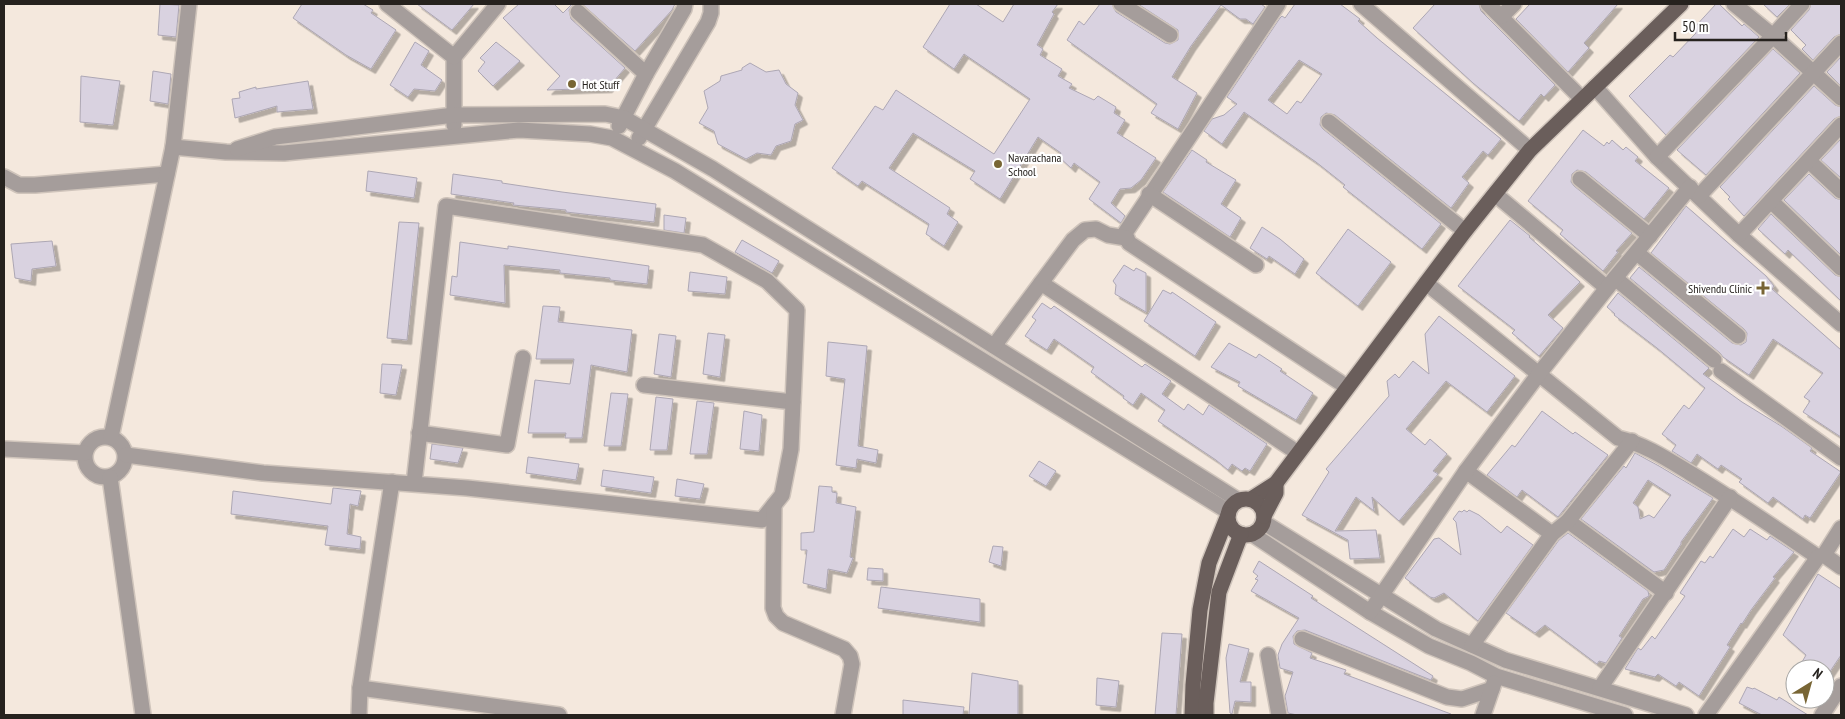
<svg xmlns="http://www.w3.org/2000/svg" width="1845" height="719" font-family="'PT Sans Narrow',sans-serif">
<defs>
<filter id="shadow"><feDropShadow dx="4.5" dy="4.5" stdDeviation="0" flood-color="#0004"/></filter>
</defs>
<rect width="100%" height="100%" fill="#f4e8dd"/>
<g fill="#d9d2e0" stroke="#ada7b4" fill-rule="evenodd" filter="url(#shadow)">
<polygon points="160,4 179,5 176,37 158,35"/>
<polygon points="302,4 363,4 373,10 371,13 396,30 371,69 346,55 293,18"/>
<polygon points="417,4 474,4 452,30"/>
<polygon points="519,4 554,4 563,13 572,4 574,4 569,10 571,19 625,68 608,88 547,90 560,76 503,18"/>
<polygon points="582,4 675,4 672,10 635,51"/>
<polygon points="950,4 976,4 1003,22 1014,4 1058,4 1052,12 1054,14 1037,45 1043,49 1040,55 1062,69 1058,76 1072,84 1069,88 1094,100 1098,96 1116,107 1114,113 1125,120 1117,133 1156,158 1141,180 1131,188 1120,189 1111,203 1125,216 1121,223 1089,199 1100,182 1074,163 1071,168 1059,157 1061,153 1038,137 1000,199 970,179 975,171 913,133 889,168 950,208 947,214 958,222 944,246 926,234 929,224 862,181 858,186 832,168 875,106 883,110 896,90 994,154 1030,99 964,54 954,69 923,47"/>
<polygon points="1100,4 1112,4 1116,12 1165,43 1170,44 1178,40 1178,30 1138,4 1261,4 1265,7 1253,24 1246,19 1240,19 1221,5 1191,46 1172,77 1197,93 1178,129 1151,113 1157,104 1067,40 1079,21 1084,25"/>
<path d="M1295 4H1340L1360 19 1358 21 1377 38 1501 139 1488 155 1483 151 1462 177 1469 183 1451 208 1335 115 1326 113 1321 117 1320 125 1323 129 1441 224 1422 249 1343 187 1345 185 1316 162 1244 112 1222 144 1204 131 1212 119 1224 115 1237 104 1227 97 1280 18 1282 16 1285 18ZM1299 60 1322 74 1301 103 1297 101 1287 114 1268 100Z"/>
<polygon points="1435,4 1479,4 1481,11 1555,85 1544,97 1541,94 1519,121 1473,83 1413,28"/>
<polygon points="1530,4 1618,4 1584,43 1589,48 1568,72 1516,19"/>
<polygon points="1716,4 1719,4 1742,26 1744,24 1759,37 1666,135 1629,96 1670,55 1673,57 1696,33 1693,29"/>
<polygon points="1763,4 1790,4 1777,17"/>
<polygon points="1811,4 1841,4 1841,34 1834,37 1813,60 1802,49 1806,45 1791,30 1809,10"/>
<polygon points="415,42 429,51 421,65 442,80 435,91 414,89 408,97 390,85"/>
<polygon points="496,42 520,61 493,86 478,71 485,62 480,58"/>
<polygon points="1773,49 1800,73 1706,175 1677,150"/>
<polygon points="1841,57 1841,86 1827,72"/>
<polygon points="750,63 766,72 779,70 786,84 798,93 795,105 803,120 795,124 791,141 776,146 771,155 757,153 746,159 718,144 714,131 699,123 708,108 704,91 720,81 721,76 742,70 742,68"/>
<polygon points="153,71 171,74 168,104 150,101"/>
<polygon points="81,76 120,81 113,125 80,122"/>
<polygon points="308,81 313,109 277,112 277,106 235,118 232,99 240,98 239,92 256,87 256,89"/>
<polygon points="1814,86 1835,105 1841,107 1841,116 1834,119 1744,216 1728,199 1730,197 1720,187"/>
<polygon points="1583,130 1604,146 1607,142 1609,144 1612,140 1623,150 1626,147 1638,157 1635,161 1669,188 1644,219 1586,172 1577,170 1572,174 1571,182 1574,186 1632,233 1616,251 1618,252 1603,271 1560,234 1563,230 1528,201"/>
<polygon points="1841,139 1841,178 1821,160"/>
<polygon points="1192,150 1207,160 1206,162 1236,180 1221,204 1241,218 1230,237 1163,192"/>
<polygon points="368,171 417,178 414,198 366,191"/>
<polygon points="453,174 502,181 502,183 562,192 656,204 654,222 566,212 566,210 513,205 514,203 451,194"/>
<polygon points="1809,174 1835,198 1841,200 1841,255 1784,200"/>
<polygon points="1686,206 1766,276 1774,286 1772,289 1841,350 1841,437 1803,412 1810,401 1804,397 1823,373 1773,339 1749,375 1723,357 1720,353 1630,278 1639,267 1732,343 1741,345 1746,342 1747,333 1744,329 1651,253"/>
<polygon points="1771,214 1835,275 1841,277 1841,301 1788,250 1785,254 1758,229"/>
<polygon points="664,215 686,218 684,233 664,230"/>
<polygon points="1510,220 1530,236 1529,237 1580,282 1548,315 1563,328 1539,356 1512,333 1515,330 1458,286"/>
<polygon points="399,222 419,223 407,340 387,338"/>
<polygon points="1262,227 1280,239 1304,259 1295,274 1269,256 1267,259 1250,248"/>
<polygon points="1348,229 1391,262 1358,306 1316,273"/>
<polygon points="742,240 779,261 772,273 735,252"/>
<polygon points="52,241 56,266 32,269 31,281 15,278 11,244"/>
<polygon points="460,242 508,249 508,246 649,266 647,284 610,280 610,278 560,273 560,270 504,265 505,303 450,295 452,276 457,277"/>
<polygon points="1124,265 1134,271 1136,268 1146,273 1146,312 1115,294 1116,285 1113,281"/>
<polygon points="690,272 727,277 725,294 688,291"/>
<polygon points="1163,290 1171,294 1172,292 1216,322 1195,356 1144,321"/>
<polygon points="1618,293 1709,368 1703,374 1742,402 1781,426 1812,448 1810,451 1841,472 1810,518 1805,515 1803,519 1773,497 1768,503 1739,482 1742,479 1721,465 1718,469 1697,454 1691,463 1672,451 1676,445 1662,434 1684,405 1689,409 1705,388 1657,348 1614,315 1615,314 1607,307"/>
<polygon points="1042,303 1051,309 1054,306 1142,367 1145,364 1171,381 1162,394 1184,410 1188,404 1203,415 1209,405 1267,444 1250,471 1245,468 1242,471 1232,464 1228,470 1216,460 1158,421 1165,410 1141,393 1133,405 1123,398 1124,396 1091,372 1094,367 1054,339 1047,350 1025,336 1036,320 1032,317"/>
<polygon points="543,306 560,307 558,322 632,330 627,372 591,365 582,438 565,438 566,433 528,433 535,380 570,384 574,359 536,359"/>
<polygon points="1439,316 1515,376 1487,412 1446,381 1406,429 1425,445 1430,439 1447,454 1433,471 1438,474 1399,521 1372,497 1374,511 1356,497 1335,531 1376,530 1380,558 1350,559 1348,540 1302,515 1329,472 1326,469 1389,396 1387,381 1395,374 1399,378 1413,361 1429,374 1425,334"/>
<polygon points="708,333 725,335 720,377 703,374"/>
<polygon points="659,334 676,336 671,377 654,374"/>
<polygon points="828,342 867,346 858,446 878,450 876,463 857,459 856,468 836,465 845,379 826,376"/>
<polygon points="1229,343 1256,358 1259,354 1282,369 1280,371 1313,393 1296,420 1238,386 1240,382 1211,367"/>
<polygon points="382,364 402,365 396,395 380,393"/>
<polygon points="611,393 628,394 621,446 604,446"/>
<polygon points="656,397 673,399 667,450 650,450"/>
<polygon points="697,401 714,403 707,454 690,454"/>
<polygon points="744,411 762,415 759,451 740,449"/>
<polygon points="1542,411 1573,434 1575,432 1608,455 1558,517 1522,490 1517,497 1487,475 1512,445 1515,447"/>
<polygon points="432,444 463,448 458,463 430,459"/>
<path d="M1635 453 1659 466 1713 498 1681 542V544L1664 570 1654 572 1581 519 1624 466 1626 468ZM1648 480 1671 495 1654 518 1649 515 1640 519 1638 507 1633 503Z"/>
<polygon points="528,457 579,464 576,480 526,473"/>
<polygon points="1039,461 1056,471 1046,486 1029,476"/>
<polygon points="603,470 654,477 651,493 601,486"/>
<polygon points="677,479 704,484 700,499 675,496"/>
<polygon points="819,486 832,487 832,492 837,493 836,503 856,507 850,557 853,558 847,573 828,569 826,589 803,583 807,550 801,550 801,533 814,532"/>
<polygon points="333,488 361,491 358,506 350,504 347,534 361,537 360,549 325,545 328,526 231,514 233,491 331,504"/>
<polygon points="1464,510 1467,512 1469,510 1479,515 1501,533 1507,526 1533,545 1478,621 1444,593 1434,598 1430,597 1405,578 1434,539 1439,538 1461,555 1456,522 1453,519 1459,511 1462,512"/>
<polygon points="1733,529 1744,537 1750,529 1767,540 1770,536 1794,552 1773,577 1775,578 1751,610 1742,624 1741,623 1727,645 1730,647 1699,696 1679,682 1676,686 1658,674 1655,677 1625,669 1638,648 1641,650 1652,636 1655,639 1685,596 1680,593 1701,561 1705,563 1710,556 1713,558"/>
<polygon points="1568,533 1648,591 1649,596 1643,599 1619,636 1622,638 1606,663 1599,661 1597,664 1545,625 1535,633 1506,613 1559,540"/>
<polygon points="993,546 1003,547 1001,566 989,562"/>
<polygon points="1259,561 1313,596 1311,598 1433,676 1431,680 1305,630 1297,631 1293,636 1294,644 1312,653 1310,658 1346,670 1344,674 1451,714 1451,715 1297,715 1288,713 1285,696 1293,672 1280,668 1278,655 1282,644 1299,618 1251,591 1258,580 1255,579 1258,576 1253,572"/>
<polygon points="868,568 883,569 883,581 867,580"/>
<polygon points="1818,574 1841,589 1841,655 1825,679 1825,669 1798,669 1806,655 1783,635"/>
<polygon points="881,587 980,599 980,622 878,608"/>
<polygon points="1162,633 1182,634 1176,715 1155,715"/>
<polygon points="1229,644 1249,649 1240,682 1251,682 1251,702 1235,701 1232,714 1230,713 1226,658"/>
<polygon points="972,673 1018,681 1018,715 969,715"/>
<polygon points="1097,678 1119,681 1116,707 1096,705"/>
<polygon points="1747,687 1753,689 1754,688 1777,700 1779,697 1808,715 1762,715 1739,703"/>
<polygon points="903,700 964,707 963,715 903,715"/>
</g>
<g fill="none" stroke-linecap="round" stroke-linejoin="round">
<g stroke="#cfc4bb" stroke-width="18">
<g id="minor">
<polyline points="387,4 454,57 454,125"/>
<polyline points="1121,4 1170,35"/>
<polyline points="1278,4 1125,233 1129,243 1347,387"/>
<polyline points="1361,4 1530,150"/>
<polyline points="1488,4 1582,99"/>
<polyline points="1734,4 1773,36 1841,98"/>
<polyline points="578,12 646,74"/>
<polyline points="1502,16 1514,4"/>
<polyline points="454,57 498,4"/>
<polyline points="1595,87 1657,157 1739,235 1841,324"/>
<polyline points="1329,122 1465,231"/>
<polyline points="619,126 646,74 684,9 685,4"/>
<polyline points="639,138 708,22 711,13 711,4"/>
<polyline points="173,147 226,152 284,153 519,130 590,134 612,138 675,171 1229,512"/>
<polyline points="237,149 275,137 454,115 605,114 624,118 713,169 1238,500"/>
<polyline points="1657,157 1773,36 1802,4"/>
<polyline points="1809,161 1841,191"/>
<polyline points="4,177 19,185 35,185 167,174"/>
<polyline points="1580,179 1650,236"/>
<polyline points="1149,194 1256,265"/>
<polyline points="1495,194 1607,288"/>
<polyline points="1699,196 1841,43"/>
<polyline points="1771,201 1841,268"/>
<polyline points="1739,235 1841,125"/>
<polyline points="1637,253 1738,336"/>
<polyline points="1615,278 1714,360"/>
<polyline points="1041,283 1298,453"/>
<path d="M1426 283 1618 438C1644 444 1667 459 1690 473 1733 499 1775 528 1818 557"/>
<polyline points="994,346 1073,240 1085,230 1096,229 1108,235 1126,238"/>
<polyline points="1721,371 1841,458"/>
<polyline points="644,385 793,402"/>
<polyline points="419,433 507,445 523,358"/>
<circle cx="105" cy="457" r="20"/>
<polyline points="111,437 173,147 189,4"/>
<polyline points="4,449 85,453"/>
<polyline points="126,455 263,473 467,488 762,520 782,495 791,449 797,310 767,281 703,245 446,206 414,483"/>
<polyline points="1466,471 1552,534"/>
<polyline points="110,477 143,715"/>
<polyline points="774,505 773,608 776,616 783,623 844,649 850,656 852,664 843,715"/>
<polyline points="1568,521 1666,593"/>
<polyline points="1263,522 1436,629 1505,660 1686,715"/>
<polyline points="1252,534 1370,612 1429,646 1471,663 1496,676 1625,715"/>
<polyline points="1824,555 1841,567"/>
<polyline points="1370,612 1466,471 1538,375 1615,278 1690,187"/>
<polyline points="1302,639 1447,697 1462,699 1492,689"/>
<polyline points="1472,645 1552,534 1568,521 1632,441"/>
<polyline points="1268,655 1279,715"/>
<polyline points="360,688 559,715"/>
<polyline points="1600,688 1730,497"/>
<polyline points="359,715 360,688 392,482"/>
<polyline points="1483,715 1494,683"/>
<polyline points="1706,715 1818,557 1824,555 1841,528"/>
<polyline points="1822,715 1841,686"/>
</g>
</g>
<g stroke="#cfc4bb" stroke-width="18">
<g id="major">
<polyline points="1251,499 1276,483 1465,231 1530,150 1681,4"/>
<circle cx="1246" cy="517" r="18"/>
<polyline points="1264,516 1276,493 1276,483"/>
<polyline points="1192,715 1193,685 1200,610 1209,563 1228,515"/>
<polyline points="1206,715 1206,703 1219,592 1241,534"/>
</g>
</g>
<use href="#minor" stroke="#a59d9b" stroke-width="15"/>
<use href="#major" stroke="#6a5e5b" stroke-width="15"/>
</g>
<g fill="#786534" stroke="#fff" stroke-width="2">
<circle cx="572" cy="84" r="5"/>
<circle cx="998" cy="164" r="5"/>
<path d="M1760.5 280.5h5v5h5v5h-5v5h-5v-5h-5v-5h5z"/>
</g>
<g text-anchor="middle" dominant-baseline="central" stroke-width="4.5" stroke-linejoin="round" paint-order="stroke">
<g font-size="12" fill="#26221e" stroke="#fff" text-anchor="start">
<text x="582" y="84">Hot Stuff</text>
<text x="1008" y="157">Navarachana<tspan x="1008" dy="14">School</tspan></text>
<text x="1752" y="288" text-anchor="end">Shivendu Clinic</text>
</g>
</g>
<rect width="1845" height="719" fill="none" stroke="#26221e" stroke-width="10"/>
<g transform="translate(1810 684) rotate(37)"><circle r="24" fill="#ffffff" stroke="#a8a7a5"/>
<path d="M0-4L9 19L0 12L-9 19Z" fill="#786534"/>
<text y="-8" font-size="14" font-weight="bold" text-anchor="middle" fill="#26221e">N</text>
</g>
<path d="M1675 32v8h111v-8" fill="none" stroke="#26221e" stroke-width="2.5"/>
<text x="1682" y="32" font-size="15" fill="#26221e" stroke="#ffffff" stroke-width="4" paint-order="stroke">50 m</text>
</svg>
